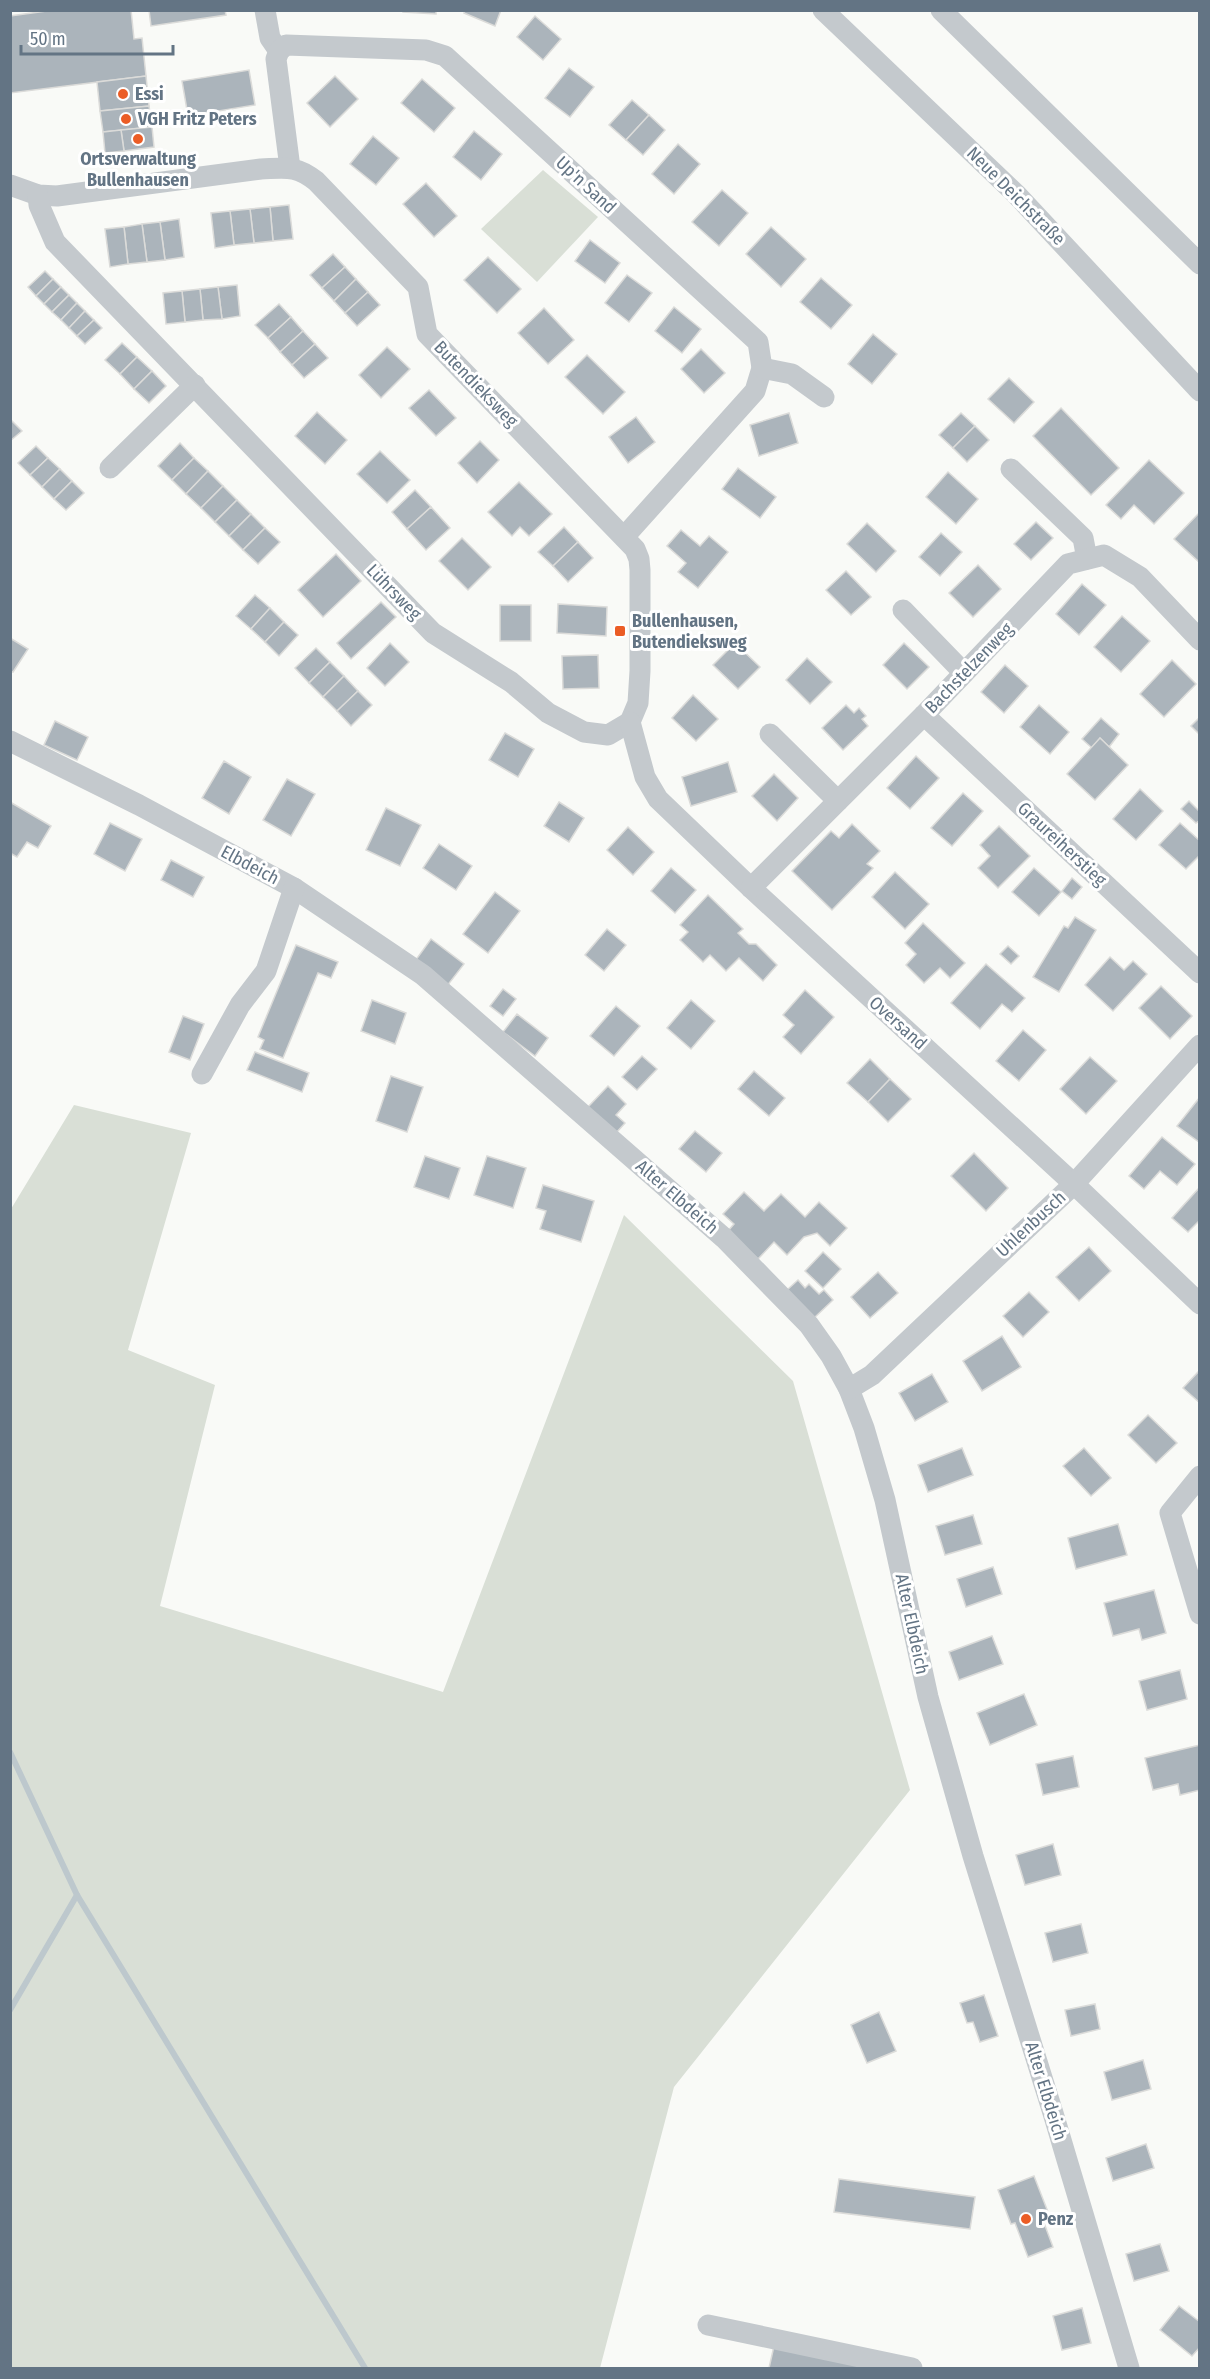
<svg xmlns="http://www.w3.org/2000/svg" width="1210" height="2379" font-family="'Fira Sans Condensed',sans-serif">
<rect width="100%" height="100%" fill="#f9faf7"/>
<g fill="#d9dfd6">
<polygon points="543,170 598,217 537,282 481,229"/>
<polygon points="74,1105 191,1133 128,1350 215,1385 160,1606 443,1692 624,1215 793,1381 910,1790 674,2087 600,2368 11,2368 11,1209"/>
</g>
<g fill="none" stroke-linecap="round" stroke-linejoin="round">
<g stroke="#bdc8cd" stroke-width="6">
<polyline points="10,1752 77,1895 365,2368"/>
<polyline points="10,2010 77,1895"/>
</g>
</g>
<g fill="#abb4bb" stroke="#dbdbd9" stroke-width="1.5">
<polygon points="54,10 131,10 134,39 142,38 146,76 10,93 10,16"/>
<polygon points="149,10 225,10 226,15 151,26"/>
<polygon points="403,10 436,10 436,14 403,12"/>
<polygon points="465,10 501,10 495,26 464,13"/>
<polygon points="535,16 561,39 543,60 517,37"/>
<polygon points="569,68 594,87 570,117 545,98"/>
<polygon points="249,70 255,105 188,116 182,81"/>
<polygon points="146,76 149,106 100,111 97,82"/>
<polygon points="335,76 358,99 330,127 307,103"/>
<polygon points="422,79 455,108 434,132 401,103"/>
<polygon points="632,100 649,115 626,140 609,125"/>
<polygon points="149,106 152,127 103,132 100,111"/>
<polygon points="649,115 665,130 643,155 626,140"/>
<polygon points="152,127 154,147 124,151 121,130"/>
<polygon points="121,130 124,151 105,153 103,132"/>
<polygon points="474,131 502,154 481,180 453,157"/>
<polygon points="373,136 399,158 376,185 350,164"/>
<polygon points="678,144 700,164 674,194 652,174"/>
<polygon points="426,183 457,216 434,237 403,204"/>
<polygon points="722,190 748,213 719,246 692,222"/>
<polygon points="289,205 293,239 273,241 270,207"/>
<polygon points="270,207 273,241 254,243 250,209"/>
<polygon points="250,209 254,243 234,245 230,211"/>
<polygon points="230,211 234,245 215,248 211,213"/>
<polygon points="179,219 184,257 165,260 160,222"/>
<polygon points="160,222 165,260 147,262 142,224"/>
<polygon points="142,224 147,262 128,264 124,227"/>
<polygon points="124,227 128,264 110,267 105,229"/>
<polygon points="771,227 806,259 781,287 746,254"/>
<polygon points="590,240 620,263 605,283 575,261"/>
<polygon points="333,254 345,267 322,288 310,275"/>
<polygon points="488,257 521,289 497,313 464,280"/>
<polygon points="345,267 356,279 334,301 322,288"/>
<polygon points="45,271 53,279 36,296 28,287"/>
<polygon points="627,275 652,293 629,322 605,303"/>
<polygon points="821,278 852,305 831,329 800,302"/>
<polygon points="53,279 61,287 44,304 36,296"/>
<polygon points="356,279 368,292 345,313 334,301"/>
<polygon points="237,285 240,316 222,319 218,287"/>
<polygon points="61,287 69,295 52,312 44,304"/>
<polygon points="218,287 222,319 203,320 200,289"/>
<polygon points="200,289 203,320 185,322 182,291"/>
<polygon points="182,291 185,322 166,324 163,293"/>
<polygon points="368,292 380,305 357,326 345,313"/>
<polygon points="69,295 77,303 61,320 52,312"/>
<polygon points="77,303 85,311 69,328 61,320"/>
<polygon points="279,304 291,317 268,338 255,325"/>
<polygon points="674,307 701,329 682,353 655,331"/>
<polygon points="544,308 574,340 548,364 518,333"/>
<polygon points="85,311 94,320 77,336 69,328"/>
<polygon points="291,317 303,331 280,352 268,338"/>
<polygon points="94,320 102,328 85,344 77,336"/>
<polygon points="303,331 315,344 292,365 280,352"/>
<polygon points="873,334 897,354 872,384 848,364"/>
<polygon points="122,343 137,357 120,374 105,360"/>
<polygon points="315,344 328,358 304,378 292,365"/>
<polygon points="387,347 410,369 381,398 359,375"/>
<polygon points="701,349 725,373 704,393 681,369"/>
<polygon points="587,355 625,392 603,414 565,377"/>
<polygon points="137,357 152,371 134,389 120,374"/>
<polygon points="152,371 166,386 149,403 134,389"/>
<polygon points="1009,378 1034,402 1014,423 988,399"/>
<polygon points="429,390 456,418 436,436 409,408"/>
<polygon points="1061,408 1119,468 1091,495 1033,436"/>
<polygon points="317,412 347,440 325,464 295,436"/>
<polygon points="789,413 798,443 759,456 750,425"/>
<polygon points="961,413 975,426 953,448 939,435"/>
<polygon points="636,417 655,442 628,463 609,437"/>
<polygon points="10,419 22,431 10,441"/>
<polygon points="975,426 989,440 967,462 953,448"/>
<polygon points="480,441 499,460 477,483 458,463"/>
<polygon points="180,443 194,458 172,480 158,466"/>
<polygon points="36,446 48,458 30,475 18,463"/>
<polygon points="380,451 410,480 387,503 357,474"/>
<polygon points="48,458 60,469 42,487 30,475"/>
<polygon points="194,458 208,471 186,494 172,480"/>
<polygon points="1149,460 1184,493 1154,524 1134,505 1121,519 1106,505"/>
<polygon points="738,468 776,497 760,518 722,489"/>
<polygon points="60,469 72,481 54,499 42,487"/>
<polygon points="208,471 223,486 201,508 186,494"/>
<polygon points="948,472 978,499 956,524 926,497"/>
<polygon points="72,481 84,493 66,510 54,499"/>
<polygon points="519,482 552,514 529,536 520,527 512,536 488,512"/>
<polygon points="223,486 237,500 215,522 201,508"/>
<polygon points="415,490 431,507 407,529 392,512"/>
<polygon points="237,500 251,514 229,536 215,522"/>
<polygon points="431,507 450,528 426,550 407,529"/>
<polygon points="1200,512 1200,560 1198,561 1174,539"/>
<polygon points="251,514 265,528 243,550 229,536"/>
<polygon points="1036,522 1053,538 1031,560 1014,544"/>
<polygon points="867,523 896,551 876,572 847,544"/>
<polygon points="564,527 578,542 553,566 538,552"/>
<polygon points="265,528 280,542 258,564 243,550"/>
<polygon points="681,530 700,546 709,536 728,552 698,588 678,572 686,563 667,546"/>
<polygon points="941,533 962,552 940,576 919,557"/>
<polygon points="462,538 491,567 468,590 439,561"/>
<polygon points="578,542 593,558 568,582 553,566"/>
<polygon points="336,554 361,581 323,617 298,590"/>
<polygon points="978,565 1001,589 973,617 949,593"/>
<polygon points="846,571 871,597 851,615 826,590"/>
<polygon points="1082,584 1106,605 1079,635 1056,614"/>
<polygon points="255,595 270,608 251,629 236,616"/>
<polygon points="381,602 396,617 351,659 337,643"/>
<polygon points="558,604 607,607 606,636 557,633"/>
<rect x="500" y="605" width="31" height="36"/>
<polygon points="270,608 284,622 265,642 251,629"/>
<polygon points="1122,616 1150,641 1121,672 1094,647"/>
<polygon points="284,622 298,635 279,656 265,642"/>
<polygon points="655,636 660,636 659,648 654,648"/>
<polygon points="10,638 28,649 13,672 10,671"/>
<polygon points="390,643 409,662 385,686 367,668"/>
<polygon points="735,643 760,667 738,689 713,665"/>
<polygon points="904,643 929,667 907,689 883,665"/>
<polygon points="316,648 330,662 309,683 295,668"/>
<polygon points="598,655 599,688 563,689 562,656"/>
<polygon points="807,658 832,682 810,704 786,680"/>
<polygon points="1172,660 1196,684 1164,717 1140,694"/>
<polygon points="330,662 344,676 323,697 309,683"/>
<polygon points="1005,665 1028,686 1004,713 981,692"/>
<polygon points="344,676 358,691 337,711 323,697"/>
<polygon points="358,691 372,705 351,726 337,711"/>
<polygon points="693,695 718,719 696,741 672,718"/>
<polygon points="846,705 854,713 859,708 866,716 862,719 868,726 843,750 822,728"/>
<polygon points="1039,705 1069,732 1050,754 1020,727"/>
<polygon points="1200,717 1200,735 1191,726"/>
<polygon points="1101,718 1119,734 1109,747 1100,738 1092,748 1082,739"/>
<polygon points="55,721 88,737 77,760 44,745"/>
<polygon points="505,733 534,749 518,777 489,760"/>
<polygon points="1100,738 1128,765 1095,800 1067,774"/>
<polygon points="916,756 939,778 910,809 887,788"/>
<polygon points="224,761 251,777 229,814 202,798"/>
<polygon points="728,762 737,792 691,806 682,777"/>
<polygon points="774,774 798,798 777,821 752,796"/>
<polygon points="287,779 315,794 291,836 263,820"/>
<polygon points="1140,789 1163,811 1136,840 1113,819"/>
<polygon points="963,793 983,811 952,846 931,828"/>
<polygon points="1189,801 1200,812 1200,820 1196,823 1181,809"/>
<polygon points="10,802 51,826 38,848 27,842 17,857 10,853"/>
<polygon points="559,802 584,818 569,842 544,826"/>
<polygon points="386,808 421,825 400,866 366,850"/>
<polygon points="110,823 142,839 125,871 94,854"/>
<polygon points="1180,823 1200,841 1200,855 1186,869 1159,845"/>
<polygon points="852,824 880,851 867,864 873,868 832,910 792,871 831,831 839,838"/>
<polygon points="999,826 1030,856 998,888 978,868 990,856 980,845"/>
<polygon points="628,827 654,852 633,875 607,850"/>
<polygon points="439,844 472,866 456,890 423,868"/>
<polygon points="171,860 204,877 193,897 161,880"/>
<polygon points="671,868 696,890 675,913 651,891"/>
<polygon points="1034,868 1061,892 1039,916 1012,892"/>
<polygon points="895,872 929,904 905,929 872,897"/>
<polygon points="1072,878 1082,887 1072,899 1062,891"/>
<polygon points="495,892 520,911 488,953 463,934"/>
<polygon points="708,895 743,929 738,933 749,944 756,944 777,965 763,981 739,958 726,971 710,955 703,962 680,940 688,932 680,925"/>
<polygon points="1075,917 1096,930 1059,992 1033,977 1064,926 1068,928"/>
<polygon points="923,923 965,963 950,978 940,968 924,983 906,965 916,954 905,943"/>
<polygon points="607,929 626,945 604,971 585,955"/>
<polygon points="431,939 464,964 447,986 415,961"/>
<polygon points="296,945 338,962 331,978 318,973 283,1058 260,1049 264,1040 258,1037"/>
<polygon points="1008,946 1019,956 1011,964 1000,954"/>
<polygon points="1110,957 1124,970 1133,961 1147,974 1113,1011 1085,985"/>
<polygon points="986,964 1025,998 1012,1012 1002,1004 980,1029 951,1003"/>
<polygon points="1161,986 1192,1016 1170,1039 1139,1008"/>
<polygon points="503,989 516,999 503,1016 490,1006"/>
<polygon points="805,990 834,1017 801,1054 783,1037 794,1025 783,1015"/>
<polygon points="372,1000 406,1013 395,1044 361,1031"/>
<polygon points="691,1000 715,1021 691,1049 667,1028"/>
<polygon points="616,1006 640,1026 614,1056 590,1036"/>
<polygon points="517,1014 548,1038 535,1056 503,1032"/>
<polygon points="183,1016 204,1024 190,1060 169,1052"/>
<polygon points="1023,1030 1046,1050 1019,1081 996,1061"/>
<polygon points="255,1052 309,1073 302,1092 247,1070"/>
<polygon points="642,1056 657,1069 637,1090 622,1077"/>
<polygon points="1090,1057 1117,1081 1086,1114 1060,1089"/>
<polygon points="870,1059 890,1079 868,1102 847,1083"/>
<polygon points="754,1071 785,1098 769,1116 738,1089"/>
<polygon points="391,1076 423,1087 407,1132 376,1121"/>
<polygon points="890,1079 911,1099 888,1122 868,1102"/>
<polygon points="608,1086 626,1104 616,1115 625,1123 616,1133 588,1107"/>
<polygon points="1200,1097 1200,1141 1199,1142 1177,1126"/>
<polygon points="695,1131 722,1153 706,1172 679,1149"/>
<polygon points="1162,1137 1195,1164 1177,1185 1160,1171 1144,1189 1129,1176"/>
<polygon points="974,1153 1008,1188 986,1211 951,1176"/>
<polygon points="425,1156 460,1168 449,1199 414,1187"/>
<polygon points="487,1156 526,1168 513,1208 474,1195"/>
<polygon points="543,1185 594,1201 581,1242 540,1229 546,1211 536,1208"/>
<polygon points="1200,1187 1200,1220 1188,1232 1172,1218"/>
<polygon points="744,1192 764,1211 781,1194 805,1217 819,1202 847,1228 830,1246 817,1233 804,1237 787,1255 774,1242 758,1259 728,1231 734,1224 723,1214"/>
<polygon points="1089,1247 1111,1271 1079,1301 1056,1277"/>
<polygon points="823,1252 841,1269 823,1288 805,1271"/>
<polygon points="878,1272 898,1293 870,1318 851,1297"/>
<polygon points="798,1280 805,1288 809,1284 819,1294 824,1290 833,1300 814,1318 787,1290"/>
<polygon points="1029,1292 1049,1312 1023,1337 1003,1316"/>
<polygon points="1002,1336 1021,1367 982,1391 963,1361"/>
<polygon points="1200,1370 1200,1403 1183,1388"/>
<polygon points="932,1374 948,1402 915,1421 899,1393"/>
<polygon points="1148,1415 1177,1443 1156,1463 1128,1435"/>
<polygon points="962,1448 973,1475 928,1492 918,1465"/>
<polygon points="1084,1448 1111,1478 1091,1496 1063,1466"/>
<polygon points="973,1515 982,1544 945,1555 936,1526"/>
<polygon points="1118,1524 1127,1555 1076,1569 1068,1538"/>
<polygon points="993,1567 1002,1594 966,1607 957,1579"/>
<polygon points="1154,1590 1166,1633 1142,1640 1139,1629 1113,1636 1104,1603"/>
<polygon points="992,1636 1003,1664 959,1680 949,1652"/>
<polygon points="1180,1670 1187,1699 1147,1710 1139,1681"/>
<polygon points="1024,1694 1037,1725 990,1745 977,1713"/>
<polygon points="1200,1745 1200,1790 1180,1795 1178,1784 1153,1790 1145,1758"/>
<polygon points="1073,1756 1079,1787 1043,1795 1036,1764"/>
<polygon points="1053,1844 1061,1875 1025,1885 1016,1855"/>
<polygon points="1081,1924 1088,1953 1053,1962 1045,1933"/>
<polygon points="984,1995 998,2036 980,2042 973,2022 967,2023 960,2003"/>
<polygon points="1095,2004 1100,2029 1071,2036 1065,2010"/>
<polygon points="879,2012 896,2051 867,2063 851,2025"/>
<polygon points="1143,2060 1151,2089 1112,2100 1104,2072"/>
<polygon points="1146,2144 1154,2168 1113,2181 1106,2158"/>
<polygon points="1034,2176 1048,2212 1041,2215 1053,2247 1028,2257 1015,2223 1011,2224 998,2190"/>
<polygon points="839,2179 975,2197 970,2229 834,2212"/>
<polygon points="1160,2244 1169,2271 1134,2281 1126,2254"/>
<polygon points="1179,2306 1200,2322 1200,2347 1192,2356 1160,2330"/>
<polygon points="1082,2308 1091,2343 1062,2350 1053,2316"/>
<polygon points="774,2346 875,2368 769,2368"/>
</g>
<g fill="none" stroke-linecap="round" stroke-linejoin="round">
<g stroke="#c4c9cd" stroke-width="21">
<polyline points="265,10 270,38 279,51"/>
<polyline points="823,10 1016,194 1200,391"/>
<polyline points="941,10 1200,264"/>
<polyline points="290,168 276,59 279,51 286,45 426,50 445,56 758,342 762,368 755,391 624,537"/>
<path d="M10 185 38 195 57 196 261 169C286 168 296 165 316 181L418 287 427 334 635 549 639 559 640 570V671L638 703 630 722"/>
<polyline points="38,195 39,205 55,242 433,633 511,682 548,713 584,732 608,735 630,722"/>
<polyline points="762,368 792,374 824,397"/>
<polyline points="110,468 195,385"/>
<polyline points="1011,469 1083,538 1087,559"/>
<polyline points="903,610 964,673"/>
<polyline points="924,715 1200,973"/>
<polyline points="630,722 645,777 658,799 751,888 1074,1184 1200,1304"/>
<polyline points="770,734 838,801"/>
<polyline points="10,741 139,805 294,888 423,975 724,1238 809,1325 831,1356 849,1389 864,1428 885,1500 928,1697 973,1856 1053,2113 1129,2368"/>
<polyline points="751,888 924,715 1068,564 1104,555 1140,577 1200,640"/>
<polyline points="202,1074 240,1005 266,971 294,888"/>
<polyline points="849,1389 872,1375 1074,1184 1200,1045"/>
<polyline points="1200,1476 1170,1513 1200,1614"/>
<polyline points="708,2325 912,2368"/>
</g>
</g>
<g fill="#eb5d26" stroke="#fff" stroke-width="2">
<circle cx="123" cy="94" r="6"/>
<circle cx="126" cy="119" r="6"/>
<circle cx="138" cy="139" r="6"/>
<rect x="614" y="625" width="12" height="12" rx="3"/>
<circle cx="1026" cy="2219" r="6"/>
</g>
<g text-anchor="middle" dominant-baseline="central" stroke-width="6" stroke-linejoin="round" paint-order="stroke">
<g font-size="18" font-weight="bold" fill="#637484" stroke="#fff" text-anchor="start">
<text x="135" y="94">Essi</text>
<text x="138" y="119">VGH Fritz Peters</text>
<text x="138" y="159" text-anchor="middle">Ortsverwaltung<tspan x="138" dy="21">Bullenhausen</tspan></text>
<text x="632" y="621">Bullenhausen,<tspan x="632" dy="21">Butendieksweg</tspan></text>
<text x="1038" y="2219">Penz</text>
</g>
<g font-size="18" fill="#637484" stroke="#fff">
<text transform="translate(586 185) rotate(43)">Up'n Sand</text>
<text transform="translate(1016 196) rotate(45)">Neue Deichstraße</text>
<text transform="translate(476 384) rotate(46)">Butendieksweg</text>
<text transform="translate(394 592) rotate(46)">Lührsweg</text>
<text transform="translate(969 668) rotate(-46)">Bachstelzenweg</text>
<text transform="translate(1062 844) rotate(43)">Graureiherstieg</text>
<text transform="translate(250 865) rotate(28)">Elbdeich</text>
<text transform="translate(898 1023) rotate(42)">Oversand</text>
<text transform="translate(677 1197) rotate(41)">Alter Elbdeich</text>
<text transform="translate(1031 1224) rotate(-43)">Uhlenbusch</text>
<text transform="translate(912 1624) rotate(78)">Alter Elbdeich</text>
<text transform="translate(1046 2091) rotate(73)">Alter Elbdeich</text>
</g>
</g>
<rect width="1210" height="2379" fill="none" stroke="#637484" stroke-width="24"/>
<path d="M21 45v9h152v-9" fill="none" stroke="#637484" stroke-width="3"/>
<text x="30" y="45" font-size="18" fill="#637484" stroke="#ffffff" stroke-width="4.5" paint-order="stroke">50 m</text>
</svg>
